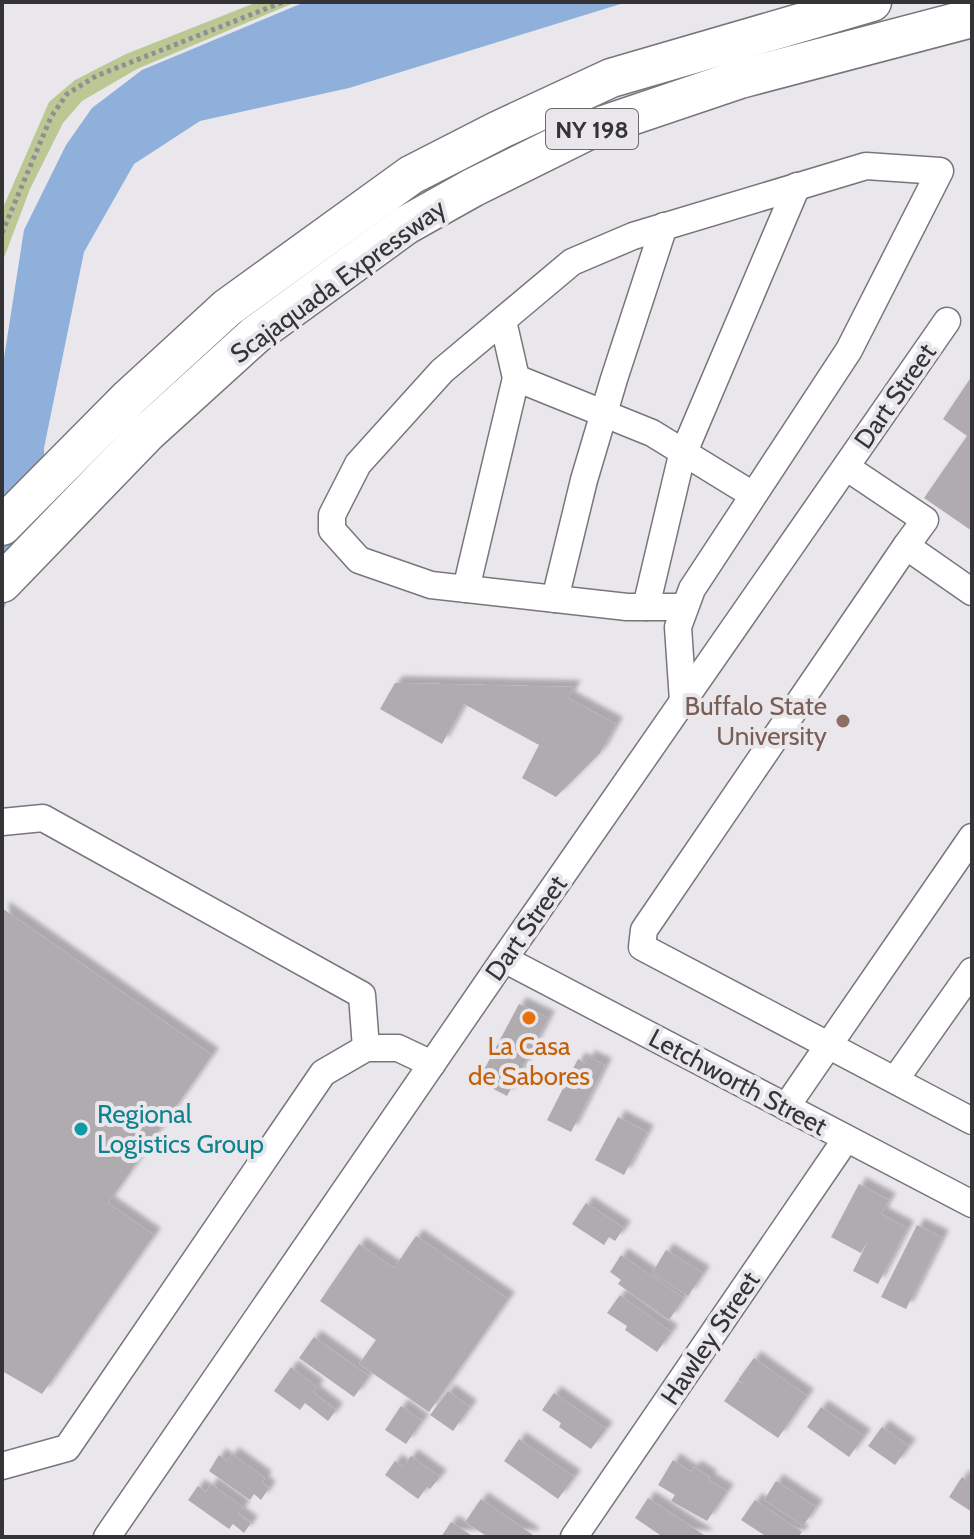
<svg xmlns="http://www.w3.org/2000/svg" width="974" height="1539" font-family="Cabin,sans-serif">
<defs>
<filter id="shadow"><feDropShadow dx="7" dy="-7" stdDeviation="2" flood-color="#0004"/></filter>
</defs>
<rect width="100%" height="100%" fill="#e9e7ec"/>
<polygon fill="#bbc894" points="257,2 296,2 137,69 82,101 63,123 30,189 2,263 2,210 49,102 75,80 126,54"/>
<polygon fill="#8eb0da" points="305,2 627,2 349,88 200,121 134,164 84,252 44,448 46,508 2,613 2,371 24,230 66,145 92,108 142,70"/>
<g fill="#b0abaf" filter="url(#shadow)">
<polygon points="972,376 972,531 924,498 967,436 943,419"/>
<polygon points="395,683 574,687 568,698 616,724 600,753 556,797 522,778 539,745 464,704 442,744 380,709"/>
<polygon points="2,908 212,1055 108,1203 154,1235 42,1394 2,1371"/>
<polygon points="519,1004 548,1018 507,1096 478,1081"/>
<polygon points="588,1057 605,1065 571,1132 547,1120 578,1059 585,1063"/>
<polygon points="618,1117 647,1132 624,1175 595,1160"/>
<polygon points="859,1184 889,1200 881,1214 907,1228 878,1284 853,1271 869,1239 861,1253 831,1237"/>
<polygon points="586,1203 624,1228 615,1241 609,1237 604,1245 572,1224"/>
<polygon points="917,1225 942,1237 906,1309 881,1297"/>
<polygon points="416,1236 508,1299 429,1412 359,1364 376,1340 320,1301 359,1244 394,1268"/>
<polygon points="666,1250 703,1273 688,1296 652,1273"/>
<polygon points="621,1255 684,1298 669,1320 618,1284 621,1280 610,1272"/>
<polygon points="620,1295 671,1332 657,1352 625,1330 627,1326 607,1313"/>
<polygon points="314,1337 369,1376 354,1397 299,1358"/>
<polygon points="754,1358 807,1396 778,1438 724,1401 738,1381 748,1387 738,1380"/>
<polygon points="291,1367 317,1387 313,1392 336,1410 328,1421 305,1403 300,1410 274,1391"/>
<polygon points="448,1391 470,1407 453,1431 430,1415"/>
<polygon points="554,1393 606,1429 591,1449 559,1427 561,1423 542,1410"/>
<polygon points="401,1406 422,1421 406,1444 385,1430"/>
<polygon points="821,1407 864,1436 849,1457 807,1427"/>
<polygon points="882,1427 909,1446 895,1465 868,1446"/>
<polygon points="519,1439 574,1477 558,1499 504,1461"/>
<polygon points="232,1454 265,1478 262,1483 269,1488 261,1500 254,1494 250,1500 209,1471 219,1455 227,1461"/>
<polygon points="411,1456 440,1477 430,1489 427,1487 418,1499 385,1475 395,1461 403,1467"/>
<polygon points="673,1460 691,1472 694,1467 710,1477 708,1480 727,1491 707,1521 671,1501 675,1495 658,1485"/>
<polygon points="962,1477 972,1484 972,1512 949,1497"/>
<polygon points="776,1481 816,1507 803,1526 764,1500"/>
<polygon points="211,1484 243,1507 238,1514 251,1523 244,1533 233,1524 229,1529 188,1500 198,1486 206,1492"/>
<polygon points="648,1498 707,1537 663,1537 635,1518"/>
<polygon points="481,1499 533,1535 531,1537 488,1537 465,1522"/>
<polygon points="755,1500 802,1532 798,1537 767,1537 741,1520"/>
<polygon points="451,1522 474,1537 441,1537"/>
</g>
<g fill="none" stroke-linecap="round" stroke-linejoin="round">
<g stroke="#77767a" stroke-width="29">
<g id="minor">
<polyline points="516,378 652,433 753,495"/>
<polyline points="846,467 925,520 906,546 972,592"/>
<polyline points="906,546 644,930 642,947 972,1121"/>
<polyline points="466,589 516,378 503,321"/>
<polyline points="555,599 584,480 614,379 664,226"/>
<polyline points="646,607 681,459 797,186"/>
<polyline points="683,701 678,627 692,589 849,350 940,171 866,166 633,236 572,262 442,371 358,464 332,515 332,530 359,560 431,585 627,607 685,607"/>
<polyline points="2,822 43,818 362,995 366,1048"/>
<polyline points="504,959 972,1204"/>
<polyline points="895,1080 972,971"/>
<polyline points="786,1107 972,837"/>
<polyline points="2,1466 67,1448 323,1073 366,1048 398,1048 432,1064"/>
<polyline points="107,1537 504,959 947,321"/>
<polyline points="574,1537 846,1139"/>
</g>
</g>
<g stroke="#77767a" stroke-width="41">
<g id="highway">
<polyline points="2,526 129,398 227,308 411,175 499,130 611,78 872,2"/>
<polyline points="2,583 147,433 255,335 406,225 472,188 589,130 740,79 972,18"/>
</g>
</g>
<polyline stroke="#918f93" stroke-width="5" stroke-dasharray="4 4" stroke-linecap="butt" points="2,233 51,117 67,94 96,76 283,2"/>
<use href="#minor" stroke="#fff" stroke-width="26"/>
<use href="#highway" stroke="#fff" stroke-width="38"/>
</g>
<circle fill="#8d6e63" stroke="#e9e7ec" stroke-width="3" cx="843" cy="721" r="8"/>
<circle fill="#e8710a" stroke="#e9e7ec" stroke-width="3" cx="529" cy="1018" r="8"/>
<circle fill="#0f9aa8" stroke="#e9e7ec" stroke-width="3" cx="81" cy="1129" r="8"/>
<g text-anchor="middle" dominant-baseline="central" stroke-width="8" stroke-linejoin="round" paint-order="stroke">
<rect fill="#e9e7ec" stroke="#6a696c" stroke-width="2" x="546" y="109" width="92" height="40" rx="6"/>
<g font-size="24" font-weight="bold" fill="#343335">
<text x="592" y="129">NY 198</text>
</g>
<g font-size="26" fill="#343335" stroke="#e9e7ec">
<text transform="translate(338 281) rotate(-36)">Scajaquada Expressway</text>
<text transform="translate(895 396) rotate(-55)">Dart Street</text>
<text transform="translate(526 928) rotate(-55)">Dart Street</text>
<text transform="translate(738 1082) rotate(28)">Letchworth Street</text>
<text transform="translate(710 1338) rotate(-56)">Hawley Street</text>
</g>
<g font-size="26" fill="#785e54" stroke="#e9e7ec" text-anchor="end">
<text x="827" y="706">Buffalo State<tspan x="827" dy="30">University</tspan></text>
</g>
<g font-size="26" fill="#c56008" stroke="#e9e7ec">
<text x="529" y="1046">La Casa<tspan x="529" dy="30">de Sabores</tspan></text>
</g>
<g font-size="26" fill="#0d838f" stroke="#e9e7ec" text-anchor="start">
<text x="97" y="1114">Regional<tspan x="97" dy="30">Logistics Group</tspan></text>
</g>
</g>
<rect width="974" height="1539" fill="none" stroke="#343335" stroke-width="8"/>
</svg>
